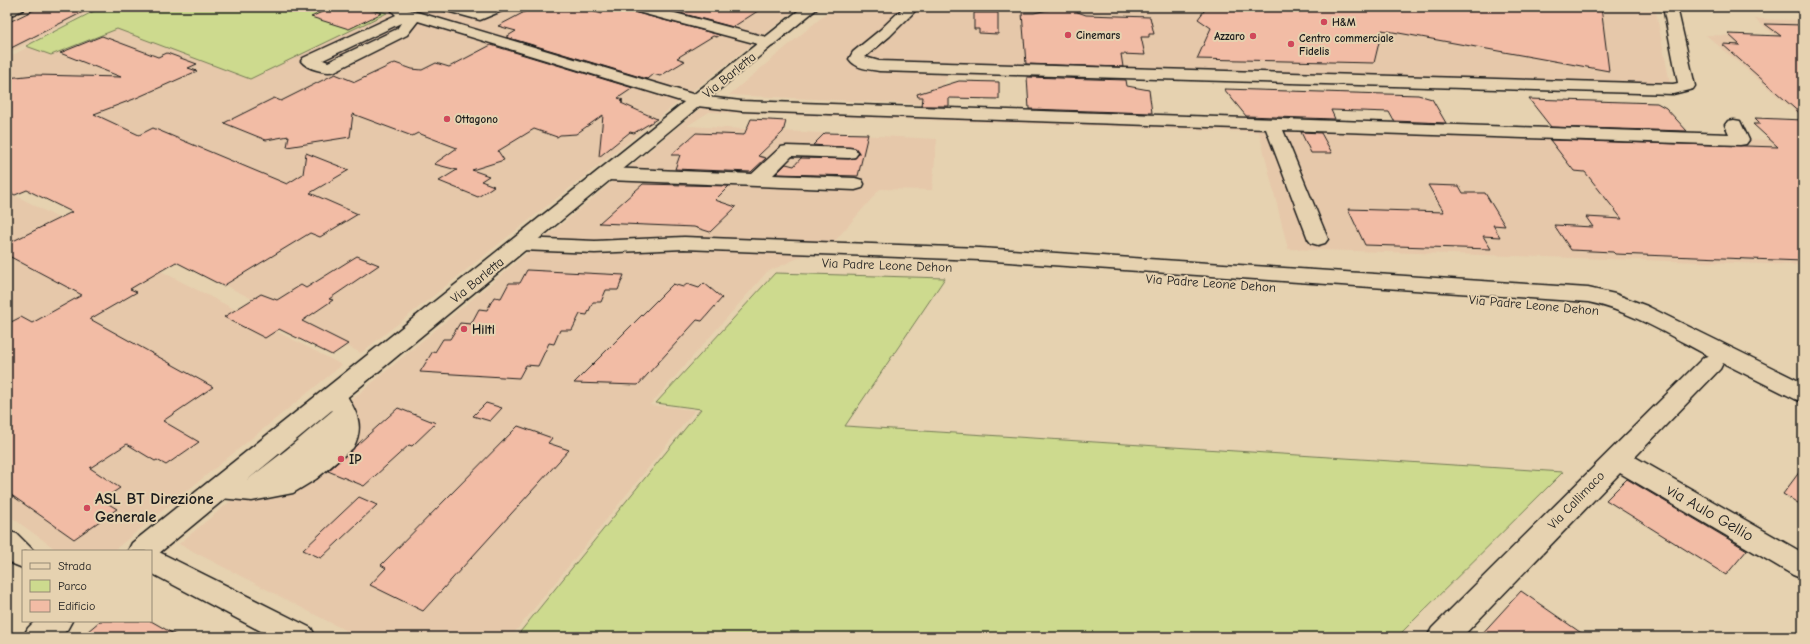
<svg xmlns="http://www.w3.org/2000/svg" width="1810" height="644" font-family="'Comic Neue',sans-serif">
<rect width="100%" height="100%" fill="#e6d2b0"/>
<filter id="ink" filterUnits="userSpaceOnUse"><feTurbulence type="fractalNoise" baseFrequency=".025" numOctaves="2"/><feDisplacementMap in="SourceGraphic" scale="8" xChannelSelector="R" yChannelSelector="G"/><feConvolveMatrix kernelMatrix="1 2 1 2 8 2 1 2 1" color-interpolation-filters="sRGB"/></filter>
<g filter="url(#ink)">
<g fill="#e6c8aa">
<polygon points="7,7 99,7 7,54"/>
<polygon points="104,7 799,7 361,353 7,177 7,58"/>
<polygon points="834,7 1655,7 1670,83 997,65 996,77 948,75 936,105 729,95"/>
<polygon points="1755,19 1803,20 1803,118 1706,35 1777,37"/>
<polygon points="709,101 1769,140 1753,120 1803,121 1803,265 1288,249 1259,132 709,112 687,126 937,139 932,190 880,189 834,242 767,272 650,405 695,410 511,637 358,637 179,544"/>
<polygon points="7,191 47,212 342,365 113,551 58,551 7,514"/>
</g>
<g fill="#cdda8e" stroke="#747b55">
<polygon points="102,7 367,7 387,13 250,79 117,29 51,55 26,46"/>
<polygon points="775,273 945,278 845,426 1563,472 1397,637 516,637 701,409 656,403"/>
</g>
<g fill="#f2bca5" stroke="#1c1c1c">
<polygon points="40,7 93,7 7,50 7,23"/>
<polygon points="333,7 361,7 382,13 349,29 311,17"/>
<polygon points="534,7 578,7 602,14 603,7 627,7 630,11 720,35 717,37 713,36 677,58 685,61 660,76 653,74 647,79 506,37 516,31 498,26"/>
<polygon points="658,7 764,7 733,27"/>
<polygon points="1207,7 1601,7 1609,71 1382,30 1374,63 1197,59 1211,28 1198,19"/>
<polygon points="1052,9 1072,10 1086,15 1150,17 1154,34 1149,34 1149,37 1141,37 1145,55 1121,54 1123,67 1026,64 1022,13 1034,13"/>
<polygon points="974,13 998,13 998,34 979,33 979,29 974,29"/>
<polygon points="1765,24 1803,25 1803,116 1722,44 1740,45 1728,34 1781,36"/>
<polygon points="102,36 158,57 167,53 197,64 188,68 197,71 134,99 94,114 139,135 153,128 287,184 303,174 306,153 349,170 310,193 358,214 320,237 310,233 223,286 176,262 130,289 137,292 90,319 213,387 163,421 199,442 166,465 157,460 155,461 127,444 90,468 120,488 102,500 117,509 74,539 7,492 7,324 21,317 32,323 82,295 7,255 7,244 72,212 27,190 15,195 7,191 7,78 35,75 121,77 60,53"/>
<polygon points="491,45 633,88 618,98 623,100 620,101 623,102 621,103 657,119 634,133 630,132 599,157 603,115 576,134 560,135 557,137 534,129 498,151 504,160 472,170 489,176 481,181 494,186 478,197 439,181 457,170 434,164 457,148 418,133 412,136 353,114 350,137 287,147 289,136 266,140 224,123 274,98 281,101 335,74 355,82 395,63 412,69 422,70 436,63 449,67"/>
<polygon points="1027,77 1126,80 1127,86 1149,90 1152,113 1029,109"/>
<polygon points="959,81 999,82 999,99 949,98 949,106 922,106 923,97 918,97 917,94"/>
<polygon points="1224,89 1418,95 1432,99 1446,123 1394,121 1389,112 1331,110 1335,119 1246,116"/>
<polygon points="1529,99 1657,103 1666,108 1687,131 1551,127"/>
<polygon points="1755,118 1803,120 1803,261 1615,254 1613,252 1571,250 1554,225 1593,227 1586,217 1622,219 1585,172 1574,171 1550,140 1778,147 1753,124 1761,124"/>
<polygon points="751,119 786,121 783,132 758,156 766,158 751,172 675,169 680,155 671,155 696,133 744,135"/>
<polygon points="1301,132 1321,133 1332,153 1311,153"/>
<polygon points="825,133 868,134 858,176 776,174 786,164 794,166 801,158 849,159 855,158 859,154 855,148 813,145"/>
<polygon points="643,184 729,186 715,200 736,207 710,232 694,227 599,223"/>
<polygon points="1428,185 1459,186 1463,193 1485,193 1505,226 1493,225 1500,237 1483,236 1491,249 1365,245 1348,209 1444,212"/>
<polygon points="357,256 379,265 329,299 333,300 302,321 348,344 332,355 279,329 265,338 224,317 261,294 277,300 301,285 306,288"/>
<polygon points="527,270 624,275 618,290 606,290 601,302 593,302 587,315 580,314 572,330 560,330 554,344 549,343 538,366 526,365 519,378 420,372 433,351 435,352 443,339 450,339 460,323 471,324 479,309 487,310 494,297 501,298 509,283 520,283"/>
<polygon points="704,283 722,298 702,321 697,320 638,385 574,383 673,284 683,287 687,284 699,288"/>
<polygon points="486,403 502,408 490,421 473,416"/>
<polygon points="398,408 436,423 412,446 409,445 364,486 328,471"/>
<polygon points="518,426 552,438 548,443 569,450 423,611 370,585 386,568 381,565"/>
<polygon points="1803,467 1803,506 1783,494"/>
<polygon points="1627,479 1747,550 1726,575 1606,500"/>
<polygon points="359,497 377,505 321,558 303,550"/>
<polygon points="1521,591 1587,637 1479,637"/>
<polygon points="100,621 151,621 179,637 81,637"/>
</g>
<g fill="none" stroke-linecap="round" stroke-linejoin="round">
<g stroke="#1c1c1c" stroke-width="3">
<g id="minor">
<polygon points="7,7 25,7 23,10 7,17"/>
<path d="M400 7 699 96 741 101 1729 134 1725 125 1728 121 1734 120 1740 121 1749 140 1746 144 1740 145 1283 130 1328 239 1325 243 1318 245 1311 243 1308 239 1266 129 741 111 697 106 418 21 407 35 335 71C326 74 307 69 301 61L303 58 396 15 392 11 394 8ZM401 23 397 29 328 62 323 60Z"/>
<polygon points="441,7 464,7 479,11 487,7 506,7 504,10 480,20 443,10"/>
<polygon points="628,7 652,7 774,39 777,42 774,45 769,47 630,10"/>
<path d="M904 7H919L890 36 865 57 879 61 1673 84 1678 83 1663 7H1677L1695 86 1693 89 1673 94 879 71C868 69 856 69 849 59L853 52 880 30Z"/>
<polygon points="787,146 849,148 855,149 858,153 855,157 849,158 792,156 773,175 855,178 862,180 864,184 862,188 855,190 608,180 602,178 599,174 602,170 608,168 752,174 781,147"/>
<path d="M684 237 980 248 1588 288 1615 294 1647 306 1803 383V402L1795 399 1723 363 1720 369 1635 457 1803 553V579L1793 575 1620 473 1462 637H1427L1432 628 1704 357 1709 356C1670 336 1631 311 1588 302L980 260 684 249 595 253 521 250 514 248 511 244 514 240 521 238 595 241Z"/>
<path d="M335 386 343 389C355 410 366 424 353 448L316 479 293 493 252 501 220 498 211 495 207 488 211 481 220 478 247 480 286 450 332 411 323 395 327 389Z"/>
<polygon points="7,531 17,534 34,551 23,551 23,568 13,564 7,559"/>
<polygon points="151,548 311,628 316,637 272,637 151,573 151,551 143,551"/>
</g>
</g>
<g stroke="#1c1c1c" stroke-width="3">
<g id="major">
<polygon points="803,7 819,7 152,559 151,551 128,551 132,543"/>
<polygon points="35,621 72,621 67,630 60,637 23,637 28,628"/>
</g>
</g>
<use href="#minor" fill="#e6d2b0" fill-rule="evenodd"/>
<use href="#major" fill="#e6d2b0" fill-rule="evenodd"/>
</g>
</g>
<g fill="#d1495b" stroke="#e6d2b0" stroke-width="1.5">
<circle cx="1324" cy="22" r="4"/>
<circle cx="1068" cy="35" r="4"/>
<circle cx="1253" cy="36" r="4"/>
<circle cx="1291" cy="44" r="4"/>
<circle cx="447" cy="119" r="4"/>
<circle cx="464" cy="329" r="4"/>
<circle cx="341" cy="459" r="4"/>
<circle cx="87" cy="508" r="4"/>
</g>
<g text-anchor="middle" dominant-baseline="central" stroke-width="4" stroke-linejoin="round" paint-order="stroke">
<g font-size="11" font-weight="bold" fill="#1c1c1c" stroke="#e6d2b0" text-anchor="start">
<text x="1332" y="22">H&amp;M</text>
<text x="1076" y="35">Cinemars</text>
<text x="1245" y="36" text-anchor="end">Azzaro</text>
<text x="1299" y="38">Centro commerciale<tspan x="1299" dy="13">Fidelis</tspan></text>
<text x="455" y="119">Ottagono</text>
</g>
<g font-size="13" fill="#1c1c1c" stroke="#e6d2b0">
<text transform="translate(729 75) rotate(-39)">Via Barletta</text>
<text transform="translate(887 265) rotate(2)">Via Padre Leone Dehon</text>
<text transform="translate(477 280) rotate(-39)">Via Barletta</text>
<text transform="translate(1211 283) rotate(4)">Via Padre Leone Dehon</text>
<text transform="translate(1534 305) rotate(5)">Via Padre Leone Dehon</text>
<text transform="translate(1576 500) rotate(-46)">Via Callimaco</text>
</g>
<g font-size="13" font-weight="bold" fill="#1c1c1c" stroke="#e6d2b0" text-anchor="start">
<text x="472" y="329">Hilti</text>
<text x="349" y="459">IP</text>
</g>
<g font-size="16" font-weight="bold" fill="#1c1c1c" stroke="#e6d2b0" text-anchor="start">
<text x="95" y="499">ASL BT Direzione<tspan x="95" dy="18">Generale</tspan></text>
</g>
<g font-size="16" fill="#1c1c1c" stroke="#e6d2b0">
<text transform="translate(1710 513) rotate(30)">via Aulo Gellio</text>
</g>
</g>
<rect width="1810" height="644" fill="none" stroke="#e6d2b0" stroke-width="24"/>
<rect x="12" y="12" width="1786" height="620" fill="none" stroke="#1c1c1c" stroke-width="1.5" filter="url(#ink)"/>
<rect x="22" y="550" width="130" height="72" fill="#e6d2b0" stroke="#958975"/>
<rect x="30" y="563" width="20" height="6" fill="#e6d2b0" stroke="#958975"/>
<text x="58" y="570" font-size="12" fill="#1c1c1c">Strada</text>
<rect x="30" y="580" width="20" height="12" fill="#cdda8e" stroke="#958975"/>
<text x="58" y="590" font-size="12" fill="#1c1c1c">Parco</text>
<rect x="30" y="600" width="20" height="12" fill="#f2bca5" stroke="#958975"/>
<text x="58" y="610" font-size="12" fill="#1c1c1c">Edificio</text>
</svg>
